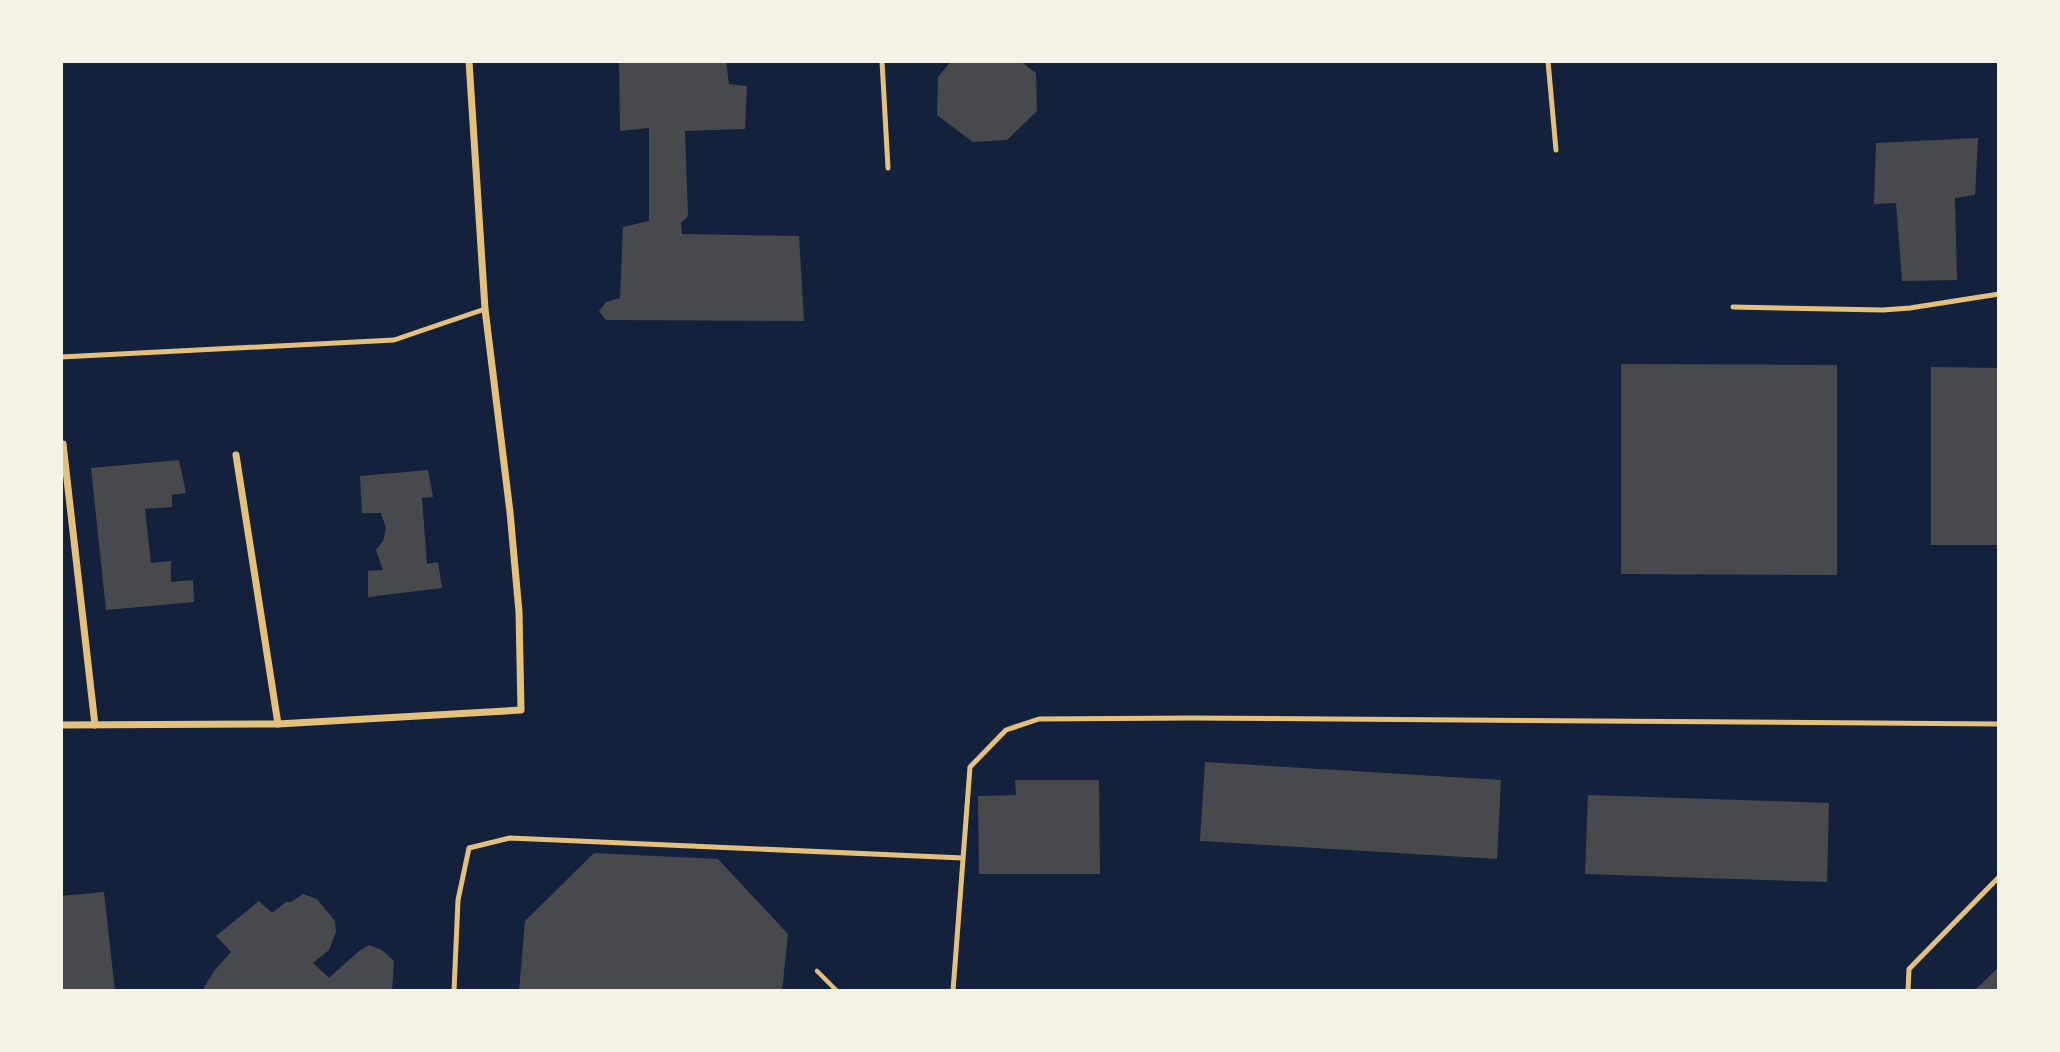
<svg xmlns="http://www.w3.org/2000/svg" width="2060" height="1052" font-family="Poppins,sans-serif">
<rect width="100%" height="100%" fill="#14213d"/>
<g fill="#48494c">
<polygon points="619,61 726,61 729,84 747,86 745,129 685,131 688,216 681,223 682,234 799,236 804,321 606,320 599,311 606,302 620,298 623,227 649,221 649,128 620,131"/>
<polygon points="951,61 1020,61 1036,73 1037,111 1007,140 973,142 937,115 938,77"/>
<polygon points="1978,138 1975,195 1955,198 1957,280 1902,281 1896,203 1874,204 1876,143"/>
<polygon points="1621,364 1837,365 1837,575 1621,574"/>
<polygon points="1931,367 1999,368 1999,545 1931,545"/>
<polygon points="179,460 186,493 172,495 172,507 145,509 151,563 171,561 171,582 193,580 194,602 106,610 91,468"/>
<polygon points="428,470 433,497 422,498 427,564 438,562 442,588 368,597 368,571 383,570 376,550 383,541 386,528 381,513 362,513 360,476"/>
<polygon points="1205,762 1501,780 1497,859 1200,841"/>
<polygon points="1015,780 1099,780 1100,874 979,874 978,796 1016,795"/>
<polygon points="1588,795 1829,803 1827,882 1585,874"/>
<polygon points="594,853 718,859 788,934 782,991 519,991 525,921"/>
<polygon points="104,892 115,991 61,991 61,896"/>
<polygon points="303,894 317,899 335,921 336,932 329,950 313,963 329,978 359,951 369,945 382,950 394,961 392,991 202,991 214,971 231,952 216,936 259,901 272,913 286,902 291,902"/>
<polygon points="1999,967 1999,991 1974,991"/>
</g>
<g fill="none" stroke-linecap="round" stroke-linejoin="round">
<polyline stroke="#e5c07b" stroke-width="4.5" points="817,971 837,991"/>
<g stroke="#e5c07b" stroke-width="5">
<polyline points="882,61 888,168"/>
<polyline points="1548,61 1556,150"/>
<polyline points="1733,307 1883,310 1910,308 1999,294"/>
<polyline points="61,357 394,340 485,309"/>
<polyline points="454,991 458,900 469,848 510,838 963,858"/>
<polyline points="953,991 970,767 1006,730 1039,719 1191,718 1999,724"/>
<polyline points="1908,991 1909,969 1999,877"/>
</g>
<g stroke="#e5c07b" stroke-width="7">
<polyline points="63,444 95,725"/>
<polyline points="236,455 278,724"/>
<polyline points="61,725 278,724 521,710 519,612 510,512 485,309 469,61"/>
</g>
</g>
<rect width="2060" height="1052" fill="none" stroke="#f6f1e7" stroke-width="126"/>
</svg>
